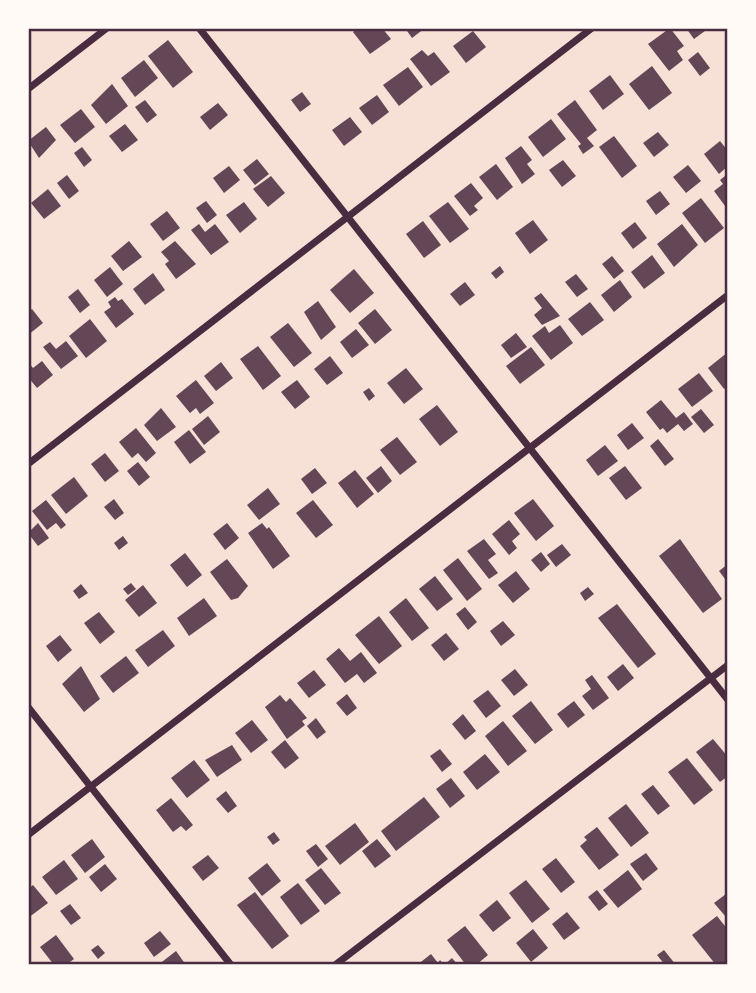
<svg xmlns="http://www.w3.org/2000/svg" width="756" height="993" font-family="'Noto Serif',serif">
<rect width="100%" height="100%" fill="#f7e1d7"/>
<g fill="#644757">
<polygon points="358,28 382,28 391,39 370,54 353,32"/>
<polygon points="405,28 425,28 412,38"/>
<polygon points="670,28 684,46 677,51 683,60 669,71 648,44"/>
<polygon points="686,28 709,28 694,39"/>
<polygon points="473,31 486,47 466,63 453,46"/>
<polygon points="168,40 193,72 173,88 148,56"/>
<polygon points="422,50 428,56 434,52 450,72 431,86 410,59"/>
<polygon points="698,52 710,68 700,76 688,60"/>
<polygon points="144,60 158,78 135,97 121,78"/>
<polygon points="652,66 672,93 649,110 629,84"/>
<polygon points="408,67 423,87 399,106 383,85"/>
<polygon points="610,75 624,94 603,110 589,91"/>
<polygon points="112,84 128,106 106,124 91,105"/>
<polygon points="302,92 311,104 300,112 291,100"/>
<polygon points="377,95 389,112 372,125 359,108"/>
<polygon points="145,100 157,115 147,123 135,107"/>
<polygon points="575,100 597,130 587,138 594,146 583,154 578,146 581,144 557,114"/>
<polygon points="218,103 228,115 210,130 200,117"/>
<polygon points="81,109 95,127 75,143 60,125"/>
<polygon points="350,117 362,132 344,146 332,130"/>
<polygon points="551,119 566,139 543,157 528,137"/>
<polygon points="125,124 138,140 122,152 109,136"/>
<polygon points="46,127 56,140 39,158 28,141"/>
<polygon points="658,132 669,145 654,157 643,143"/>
<polygon points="614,136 637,166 622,178 599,147"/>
<polygon points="720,141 728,151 728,166 719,174 704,154"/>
<polygon points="521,146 532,160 527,164 535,174 522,184 505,158"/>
<polygon points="82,147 92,160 84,167 74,153"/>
<polygon points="257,159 269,174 255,185 243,170"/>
<polygon points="563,160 576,176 562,187 549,170"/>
<polygon points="496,164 513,187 497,200 479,177"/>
<polygon points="688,165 701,181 686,193 673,177"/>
<polygon points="229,166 240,180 224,193 213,178"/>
<polygon points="67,175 79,191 69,199 57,183"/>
<polygon points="271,176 285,193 268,207 253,189"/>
<polygon points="725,176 728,179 728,210 714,191 723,184 720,180"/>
<polygon points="471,183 483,198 474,206 478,210 470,216 454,196"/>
<polygon points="48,189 61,206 44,219 31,203"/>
<polygon points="660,191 670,204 656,215 646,201"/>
<polygon points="701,198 724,228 705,243 682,213"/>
<polygon points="206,201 217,215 207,223 196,208"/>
<polygon points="244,202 257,219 240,233 226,215"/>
<polygon points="448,202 469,229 450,243 429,216"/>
<polygon points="167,211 180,228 163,241 150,224"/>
<polygon points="533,220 548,240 530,254 515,233"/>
<polygon points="423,221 441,245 424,258 406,234"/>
<polygon points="635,222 647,238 633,249 621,233"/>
<polygon points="199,224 205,232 215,224 229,242 211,255 191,230"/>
<polygon points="682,224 698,245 674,267 657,244"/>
<polygon points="129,241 142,257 123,271 111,256"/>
<polygon points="175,241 196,264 176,279 165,264 169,261 161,252"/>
<polygon points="652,255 665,273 644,289 631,272"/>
<polygon points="612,256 624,271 614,279 602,264"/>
<polygon points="500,266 504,272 496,279 491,273"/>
<polygon points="110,267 123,284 107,297 94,280"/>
<polygon points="354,269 374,293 350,313 330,290"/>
<polygon points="153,273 165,290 145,305 133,289"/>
<polygon points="576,274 588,289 577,297 565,282"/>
<polygon points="620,280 632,297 614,312 601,295"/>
<polygon points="465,282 475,295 460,306 450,294"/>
<polygon points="78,289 90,305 80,313 68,297"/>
<polygon points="541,293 560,316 542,325 534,315 542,308 534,298"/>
<polygon points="115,297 118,301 122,299 134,314 116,328 104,312 111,307 108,302"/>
<polygon points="318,301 336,327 321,340 304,312"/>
<polygon points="590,302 604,320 582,336 568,319"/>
<polygon points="32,309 43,323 28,335 28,312"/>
<polygon points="375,309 392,330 375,344 358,323"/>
<polygon points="90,319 107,341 86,358 69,336"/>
<polygon points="288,323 312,353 294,367 270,337"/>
<polygon points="560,325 573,343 551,360 532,336 545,326 549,333"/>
<polygon points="356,329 369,345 352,358 340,342"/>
<polygon points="516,333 527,347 511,358 501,345"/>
<polygon points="66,341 78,356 61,369 43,347 50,342 56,349"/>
<polygon points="258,346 281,376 263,390 240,359"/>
<polygon points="531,347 545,365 520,384 506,366"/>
<polygon points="728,352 728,386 724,389 708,368"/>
<polygon points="330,356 343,373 327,385 314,369"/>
<polygon points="42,361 53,375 37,388 28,377 28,362 33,368"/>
<polygon points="221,362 233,378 216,391 204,376"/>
<polygon points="406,368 423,389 404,404 387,383"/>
<polygon points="699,373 713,391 692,407 678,389"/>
<polygon points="196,380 214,403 200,414 196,408 190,413 176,396"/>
<polygon points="297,380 310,397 295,409 281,392"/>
<polygon points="369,388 375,396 369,401 363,392"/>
<polygon points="661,400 676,418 684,412 693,424 684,431 678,424 667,433 663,428 660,430 646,412"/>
<polygon points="437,405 458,432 440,446 419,419"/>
<polygon points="161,408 176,427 157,441 144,425"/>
<polygon points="701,409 714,425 704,433 691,417"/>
<polygon points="208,416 220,432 204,445 192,429"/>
<polygon points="632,423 644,438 628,450 617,435"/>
<polygon points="136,428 156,453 146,462 138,453 132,458 119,442"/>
<polygon points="189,430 206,452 190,464 174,442"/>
<polygon points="397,437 417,462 400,475 380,450"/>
<polygon points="658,439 674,459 665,466 650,446"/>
<polygon points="605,445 618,461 598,476 586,460"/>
<polygon points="105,453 119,471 105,482 91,464"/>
<polygon points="138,462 150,477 139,486 127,471"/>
<polygon points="381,466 392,481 378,493 366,478"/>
<polygon points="625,466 642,488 626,500 609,478"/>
<polygon points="315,468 327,483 312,494 301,479"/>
<polygon points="355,470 374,494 357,508 338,483"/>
<polygon points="74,477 88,496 66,514 51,495"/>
<polygon points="268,488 280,504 259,520 247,505"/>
<polygon points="114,499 124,513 115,520 104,507"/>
<polygon points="533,499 554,526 536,541 514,513"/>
<polygon points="46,500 66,525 61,529 56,523 47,530 32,511"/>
<polygon points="313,500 333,525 316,538 296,513"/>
<polygon points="509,520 520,534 512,541 517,548 509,555 492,534"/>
<polygon points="38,523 49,538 38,546 28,533"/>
<polygon points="227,523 239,538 225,550 213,534"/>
<polygon points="262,523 267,529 269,527 290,556 273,569 248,533"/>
<polygon points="123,536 128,543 119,550 114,543"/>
<polygon points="484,539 496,554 488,560 498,573 489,579 467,551"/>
<polygon points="680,539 722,599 703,613 659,556"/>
<polygon points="562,544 571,555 556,567 547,555"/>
<polygon points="541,552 550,564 541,572 531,560"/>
<polygon points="185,553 202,575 187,587 170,565"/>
<polygon points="458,558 482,589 467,601 443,570"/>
<polygon points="227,559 248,586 238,598 231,600 210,572"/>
<polygon points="728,564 728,583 719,571"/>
<polygon points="516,571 530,589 513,603 498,585"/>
<polygon points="435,576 453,599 437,611 419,589"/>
<polygon points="131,583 136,589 128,595 123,589"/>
<polygon points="81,584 88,593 79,599 73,591"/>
<polygon points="143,585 157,603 139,617 125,600"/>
<polygon points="588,587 594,594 585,601 580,593"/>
<polygon points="204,598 217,616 189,636 177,618"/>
<polygon points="406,598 429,628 412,641 389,612"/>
<polygon points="617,604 656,654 638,668 598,618"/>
<polygon points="465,607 477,622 468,630 456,614"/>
<polygon points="99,612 115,632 100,644 84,623"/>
<polygon points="379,616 402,646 379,664 355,635"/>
<polygon points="503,621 515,635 501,646 490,631"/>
<polygon points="163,630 175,646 148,667 135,650"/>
<polygon points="446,633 459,649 444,661 431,645"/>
<polygon points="60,635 72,650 58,662 46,646"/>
<polygon points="339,648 350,661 361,652 377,673 364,683 357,674 345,683 326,659"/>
<polygon points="126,656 139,673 113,693 100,676"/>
<polygon points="623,664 634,678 618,691 607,677"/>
<polygon points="81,666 100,699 84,712 62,684"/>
<polygon points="515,669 528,685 514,696 501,680"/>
<polygon points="314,670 326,685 309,698 297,683"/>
<polygon points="592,675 609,698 593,710 582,696 591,689 585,680"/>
<polygon points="488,690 501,706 486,718 473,701"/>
<polygon points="347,694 357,708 347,716 336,703"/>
<polygon points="280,695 286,702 290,698 307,718 302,721 305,725 287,739 265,707"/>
<polygon points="531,701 553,730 535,744 512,716"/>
<polygon points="574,701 585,715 568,728 557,714"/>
<polygon points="463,714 476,731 465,740 452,724"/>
<polygon points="316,718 326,732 317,739 307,726"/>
<polygon points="252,720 268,740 251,753 235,733"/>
<polygon points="503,721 527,751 508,766 485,736"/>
<polygon points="713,739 728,757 728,776 720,782 696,752"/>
<polygon points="285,740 299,758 285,769 271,752"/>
<polygon points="232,745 242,760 217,777 205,760"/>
<polygon points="440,749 452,764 442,772 430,756"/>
<polygon points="485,754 500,772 477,790 463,772"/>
<polygon points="687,758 713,790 694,805 668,772"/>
<polygon points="194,760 210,780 187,798 171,778"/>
<polygon points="451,778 465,796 450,808 436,789"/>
<polygon points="653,785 670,806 658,815 641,794"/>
<polygon points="226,791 237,806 228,813 216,799"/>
<polygon points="424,797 440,817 396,851 381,831"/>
<polygon points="171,798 193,825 186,831 181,826 173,832 156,810"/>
<polygon points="626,804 649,833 631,847 608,818"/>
<polygon points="355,823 369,842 340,865 325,846"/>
<polygon points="597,827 619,855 599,870 580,846 587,840 584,837"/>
<polygon points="274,832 280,840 273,845 267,837"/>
<polygon points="92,839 105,857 85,873 71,855"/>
<polygon points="377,839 391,856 375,868 362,851"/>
<polygon points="316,844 328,859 318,867 306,851"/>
<polygon points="646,853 658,869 643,881 630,864"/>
<polygon points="208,855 219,868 203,881 192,867"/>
<polygon points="556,858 575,882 561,893 542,869"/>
<polygon points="64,860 78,879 56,895 42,877"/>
<polygon points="267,863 281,881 262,896 248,878"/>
<polygon points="105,864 117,879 101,892 89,877"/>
<polygon points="321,868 341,893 325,905 305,880"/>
<polygon points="628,870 642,889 618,908 603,890"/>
<polygon points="526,880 550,909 532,923 509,893"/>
<polygon points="298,883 320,911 301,925 280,897"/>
<polygon points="33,885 48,903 28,918 28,889"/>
<polygon points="597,890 608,904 599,911 588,897"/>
<polygon points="255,892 289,936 272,949 237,905"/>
<polygon points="726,894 728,915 726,917 714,903"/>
<polygon points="497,900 511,918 493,932 479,915"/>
<polygon points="70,904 81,918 71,925 60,911"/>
<polygon points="567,912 580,928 564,940 552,924"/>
<polygon points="717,916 728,930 728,965 716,965 692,935"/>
<polygon points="465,926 488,955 476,965 466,965 447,940"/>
<polygon points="533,929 548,948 531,962 516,943"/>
<polygon points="160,931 171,944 154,957 144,943"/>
<polygon points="56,935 74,959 66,965 54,965 40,947"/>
<polygon points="98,945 105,953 98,959 91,950"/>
<polygon points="664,950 676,965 665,965 657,955"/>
<polygon points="176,951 186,965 158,965"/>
<polygon points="431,954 438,963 440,960 444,965 452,958 458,965 417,965"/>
</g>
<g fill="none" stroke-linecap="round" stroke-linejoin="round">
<g stroke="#4a2c40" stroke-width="7">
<polyline points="199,28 728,700"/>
<polyline points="28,89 107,28"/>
<polyline points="28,464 592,28"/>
<polyline points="28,707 231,965"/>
<polyline points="28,835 728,295"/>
<polyline points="335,965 728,665"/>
</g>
</g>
<rect width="756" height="993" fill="none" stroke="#fffaf5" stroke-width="60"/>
<rect x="30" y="30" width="696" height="933" fill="none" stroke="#4a2c40" stroke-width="2.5"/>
</svg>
